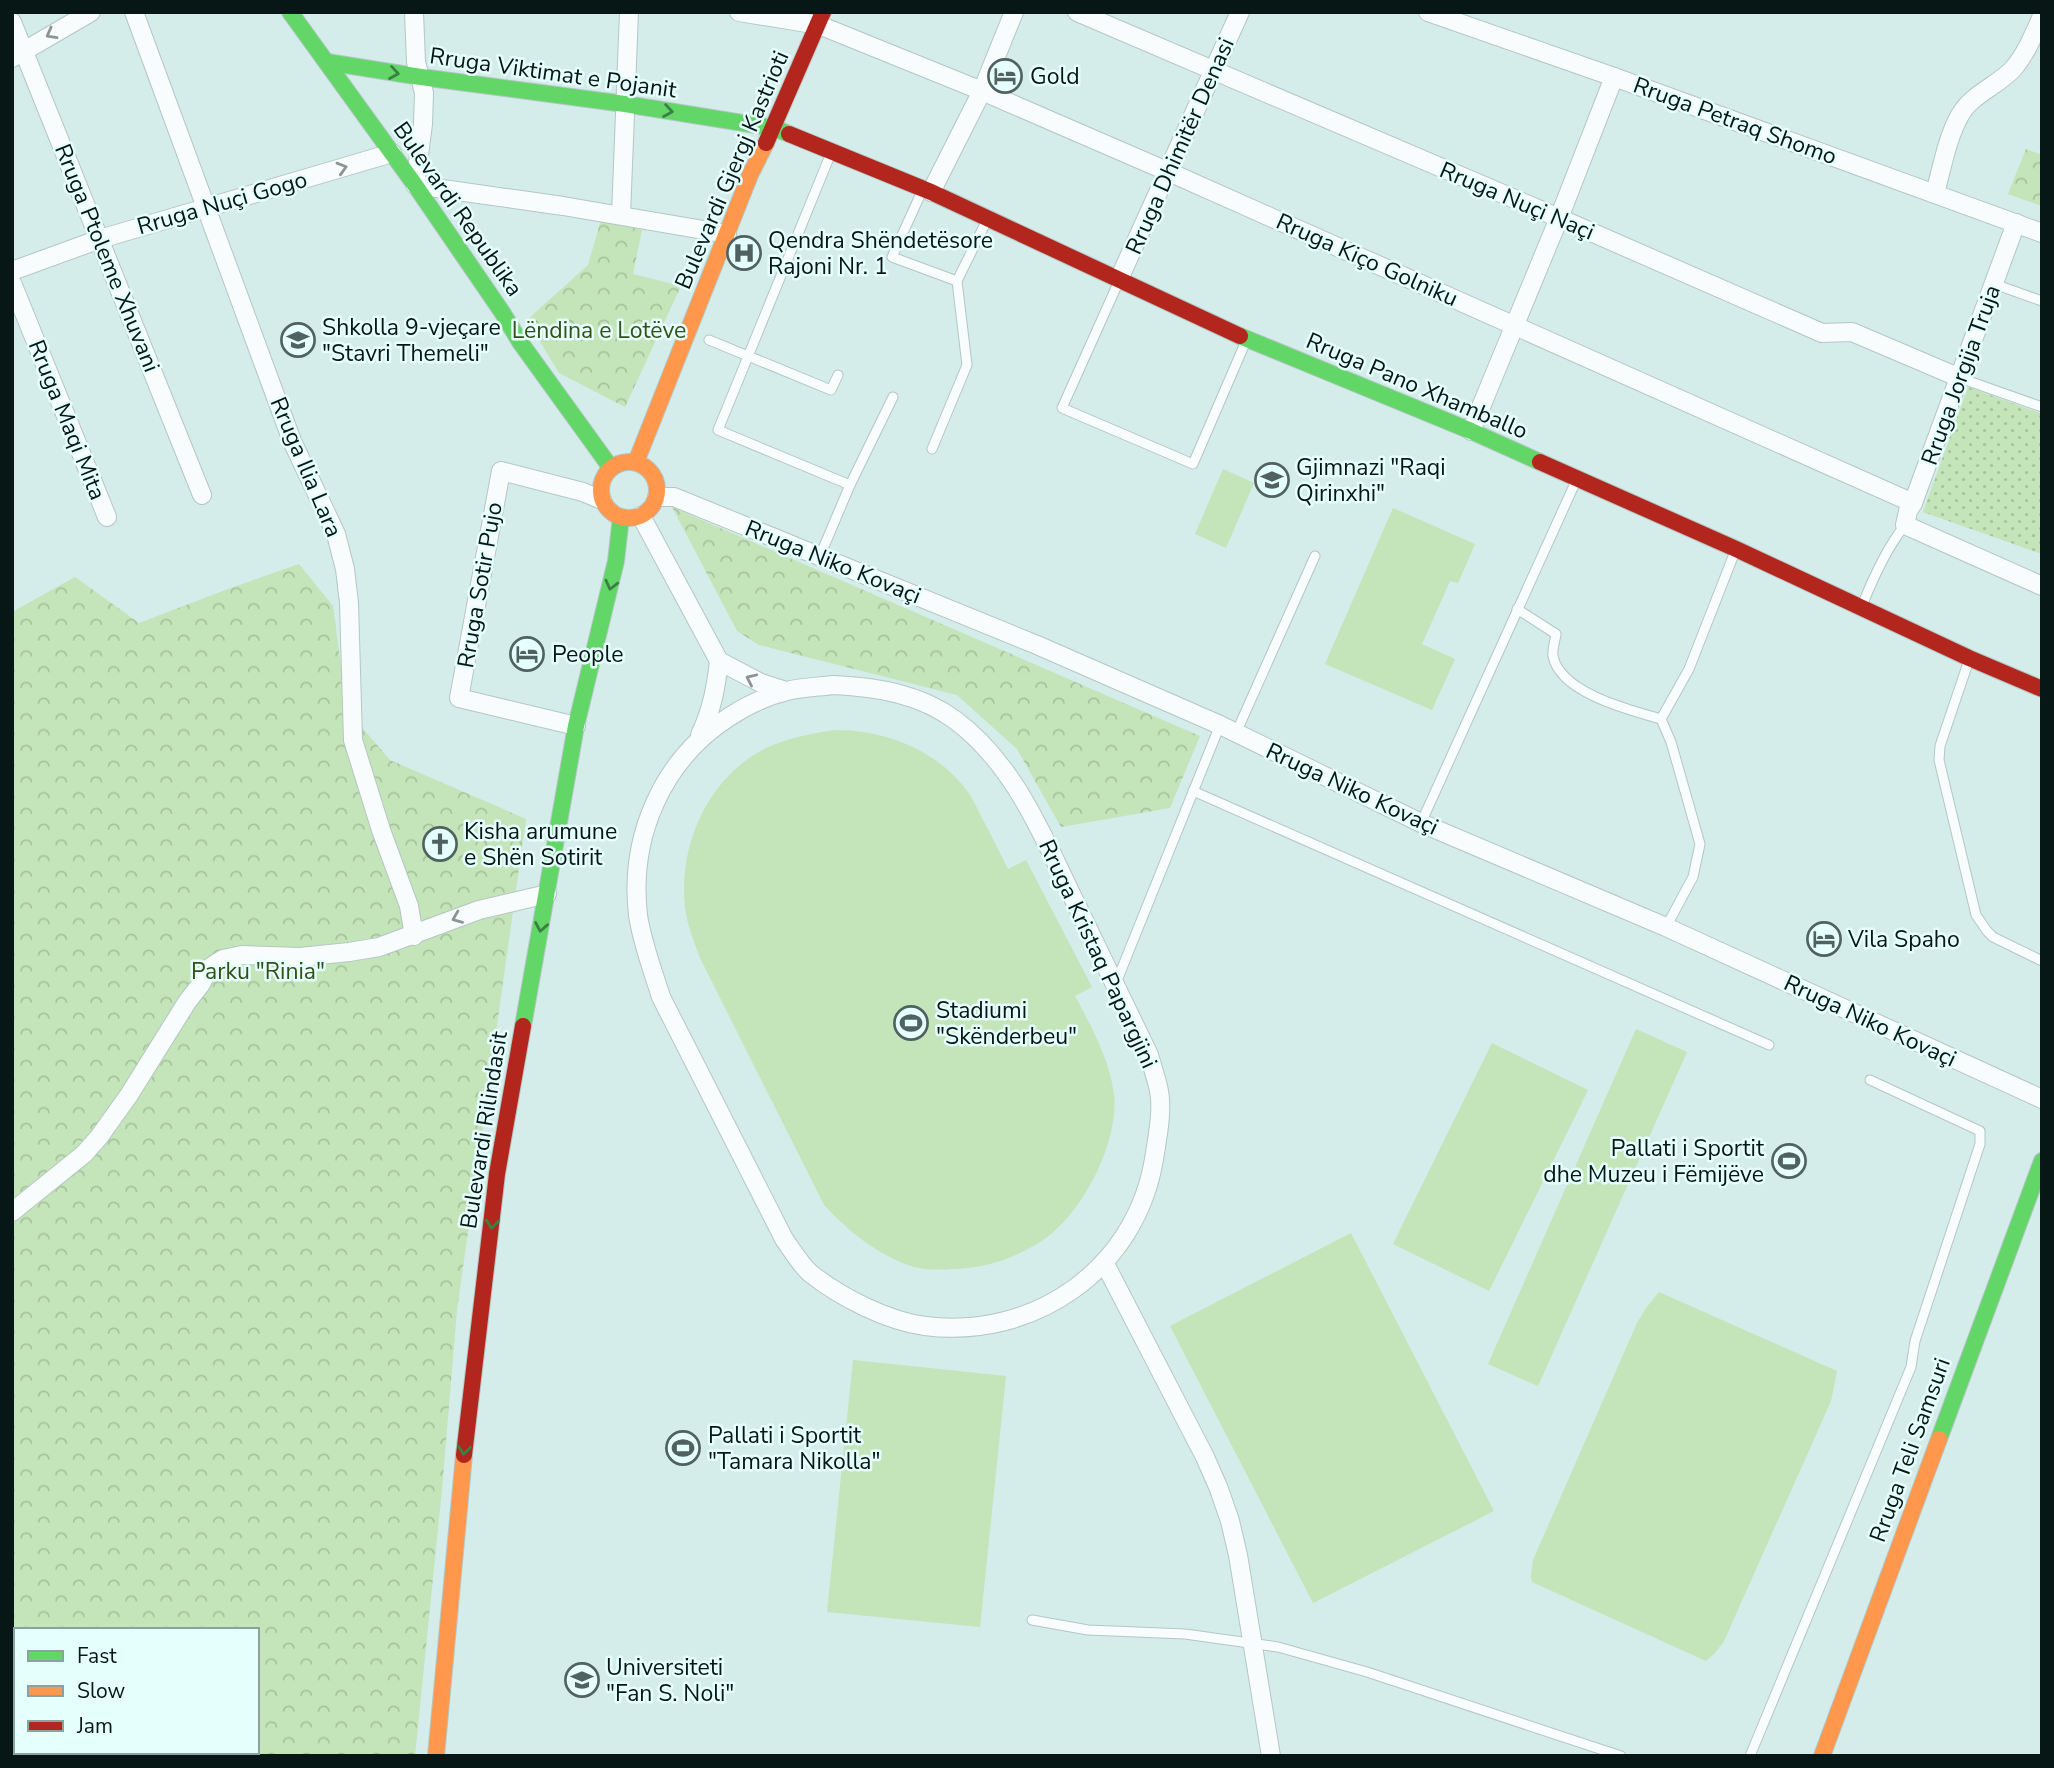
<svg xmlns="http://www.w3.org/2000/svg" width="2054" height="1768" font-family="'Nunito Sans',sans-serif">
<defs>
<pattern id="grass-dots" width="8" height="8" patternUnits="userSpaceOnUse" patternTransform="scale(1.75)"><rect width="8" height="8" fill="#c4e4b9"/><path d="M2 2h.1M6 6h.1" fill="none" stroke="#a7c39e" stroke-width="1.8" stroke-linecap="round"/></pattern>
<pattern id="park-crowns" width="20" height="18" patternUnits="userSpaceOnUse" patternTransform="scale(1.75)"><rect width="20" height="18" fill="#c4e4b9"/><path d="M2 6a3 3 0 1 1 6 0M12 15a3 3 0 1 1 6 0" fill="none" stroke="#a7c39e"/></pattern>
</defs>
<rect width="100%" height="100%" fill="#d4ecea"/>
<polygon fill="url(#grass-dots)" points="1968,387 2042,414 2042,554 1923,512"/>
<g fill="url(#park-crowns)" fill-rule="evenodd">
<polygon points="2026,149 2042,155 2042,206 2008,194"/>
<polygon points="601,220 642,230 633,274 681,286 625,407 559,373 527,320 588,265"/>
<polygon points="672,507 1200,736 1170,808 1061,827 1017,749 957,695 759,645 737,631"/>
<path d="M299 564 333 606 347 710 390 760 526 819 457 1310 442 1489 415 1756H12V612L75 577 139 623 228 589ZM16 1630H257V1752H16Z"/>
</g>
<g fill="#c4e4b9">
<polygon points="1223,469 1254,483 1226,548 1195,534"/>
<polygon points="1393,508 1475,544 1458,583 1450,581 1422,644 1455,659 1432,710 1325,664"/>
<path d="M835 730C886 730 937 750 968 792 973 799 977 808 981 816 990 833 999 851 1008 869L1026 860 1092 987 1075 996C1092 1028 1109 1058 1114 1094 1119 1142 1084 1210 1046 1238 1019 1257 984 1269 951 1269 939 1270 926 1270 914 1267 879 1256 848 1231 824 1205L700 958C694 941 687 925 685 907 678 842 711 771 773 745 793 737 814 733 835 730Z"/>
<polygon points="1636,1029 1687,1052 1538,1386 1488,1364"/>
<polygon points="1492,1043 1588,1090 1489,1291 1393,1244"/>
<polygon points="1351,1233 1494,1511 1313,1603 1170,1326"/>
<polygon points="1659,1292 1837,1371 1831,1401 1724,1641 1715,1653 1706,1661 1532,1582 1531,1575 1533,1560 1637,1323 1646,1308"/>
<polygon points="853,1360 1006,1376 980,1627 827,1612"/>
</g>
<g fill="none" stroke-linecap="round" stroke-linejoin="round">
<g stroke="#b4c7c5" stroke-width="11">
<g id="lane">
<polyline points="831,153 718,430 850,485"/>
<polyline points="922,191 892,257 957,281"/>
<polyline points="1119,281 1062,408 1193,464 1246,341"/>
<polyline points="1994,284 2042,301"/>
<polyline points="709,340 831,390 838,375"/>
<polyline points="1960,378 2042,407"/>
<polyline points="932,449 967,365 957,281 987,220"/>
<polyline points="820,556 850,485 893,397"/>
<path d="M1862 606C1873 578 1886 549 1905 525"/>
<path d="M1517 609 1556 634C1555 641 1552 650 1553 656 1560 693 1630 710 1661 719L1689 669 1736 549"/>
<polyline points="1969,660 1940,746 1939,760 1976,915 1987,931 1993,937 2042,961"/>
<polyline points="1661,719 1671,742 1700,844 1693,877 1666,927"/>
<polyline points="1236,733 1315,556"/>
<polyline points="1193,791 1769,1045"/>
<polyline points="1421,823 1576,481"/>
<polyline points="1116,983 1220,725"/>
<polyline points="1032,1620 1088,1630 1185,1634 1278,1647 1367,1672 1621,1756"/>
<polyline points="1750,1756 1911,1367 1915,1341 1980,1144 1980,1131 1870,1080"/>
</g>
</g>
<g stroke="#b4c7c5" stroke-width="20">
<g id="street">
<polyline points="134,12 292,441 336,534 345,569 349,603 353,740 381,830 409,906 414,936"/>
<polyline points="414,12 416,62 424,93 423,124 415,185 563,206 727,234"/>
<polyline points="739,12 819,25 982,91 1169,172 1913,503"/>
<polyline points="1077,12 1559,218 1822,333 1852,332 1960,378"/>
<polyline points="1428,12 1614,77 2042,233"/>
<polyline points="12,22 202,495"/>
<polyline points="12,58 91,12"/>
<polyline points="931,192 982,91 1014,12"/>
<path d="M1935 193C1942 168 1947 138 1960 115 1972 94 1997 86 2013 69 2026 54 2034 34 2042 16"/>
<polyline points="621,215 629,12"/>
<polyline points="2016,223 1913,503 1908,511 1905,525 2042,586"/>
<polyline points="12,271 100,239 392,153"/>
<polyline points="1119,279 1240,12"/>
<polyline points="12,283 107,517"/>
<polyline points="1471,431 1559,218 1614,77"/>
<polyline points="657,497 674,497 1037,645 1220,725 1421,823 1666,927 2042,1099"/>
<polyline points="641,516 719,661 761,683 786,691"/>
<path d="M834 685C877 687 920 694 955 720 1016 765 1045 841 1077 906 1101 956 1125 1005 1149 1055 1152 1067 1157 1079 1159 1091 1163 1110 1157 1140 1154 1159 1136 1269 1034 1340 925 1326 887 1321 840 1297 810 1273 800 1264 792 1250 784 1239L661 997C653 971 642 943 638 915 629 837 662 760 729 717 746 706 766 696 787 691 802 687 819 687 834 685Z"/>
<polyline points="576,726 459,698 501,471 583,492 602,500"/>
<path d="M700 735C712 710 716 687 719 661"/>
<polyline points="12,1212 84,1154 99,1137 129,1095 187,1002 201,984 209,968 223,959 242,955 300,957 349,952 379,947 479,910 547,894"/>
<polyline points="1104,1262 1205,1457 1219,1489 1230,1521 1238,1555 1271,1756"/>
</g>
</g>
<g stroke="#b4c7c5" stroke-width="18">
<g id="fast">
<polyline points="290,12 415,185 502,312 520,342 611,468"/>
<polyline points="327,62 421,77 625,104 774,128 789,134"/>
<polyline points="1240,336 1471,431 1540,462"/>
<polyline points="523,1026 576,726 616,561 621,517"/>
<polyline points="1939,1439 2042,1161"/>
</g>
</g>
<g stroke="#b4c7c5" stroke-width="18">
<g id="slow">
<circle cx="629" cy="490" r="28"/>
<polyline points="636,462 750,175 766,143"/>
<polyline points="436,1756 464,1455"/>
<polyline points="1822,1756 1939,1439"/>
</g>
</g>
<g stroke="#b4c7c5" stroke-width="18">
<g id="jam">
<polyline points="789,134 931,192 1240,336"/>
<polyline points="766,143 823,12"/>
<polyline points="1540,462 1736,549 1969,658 2042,689"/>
<polyline points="464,1455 497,1174 523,1026"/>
</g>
</g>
<use href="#lane" stroke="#f9fcfc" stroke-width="9"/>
<use href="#street" stroke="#f9fcfc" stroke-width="18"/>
<use href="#fast" stroke="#63d668" stroke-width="16"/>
<use href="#slow" stroke="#ff974d" stroke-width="16"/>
<use href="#jam" stroke="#b3261e" stroke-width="16"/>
</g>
<defs><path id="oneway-chevron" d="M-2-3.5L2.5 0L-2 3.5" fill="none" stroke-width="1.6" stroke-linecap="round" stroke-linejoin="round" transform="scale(1.75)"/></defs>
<g stroke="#8c9594">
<use href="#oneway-chevron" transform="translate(51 34) rotate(151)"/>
<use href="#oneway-chevron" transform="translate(342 168) rotate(-16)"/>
<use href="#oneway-chevron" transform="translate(751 679) rotate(-155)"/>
<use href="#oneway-chevron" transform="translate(457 918) rotate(158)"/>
</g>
<g stroke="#3a8043">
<use href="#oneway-chevron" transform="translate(394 73) rotate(9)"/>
<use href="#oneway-chevron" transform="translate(668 111) rotate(9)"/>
<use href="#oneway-chevron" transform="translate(611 585) rotate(104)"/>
<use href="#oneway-chevron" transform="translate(541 927) rotate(100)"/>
<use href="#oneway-chevron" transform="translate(492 1224) rotate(96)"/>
<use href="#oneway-chevron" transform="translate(464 1450) rotate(96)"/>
</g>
<defs>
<g id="hotel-ring" transform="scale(1.75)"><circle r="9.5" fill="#e5fffd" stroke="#4f6260" stroke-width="1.5"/><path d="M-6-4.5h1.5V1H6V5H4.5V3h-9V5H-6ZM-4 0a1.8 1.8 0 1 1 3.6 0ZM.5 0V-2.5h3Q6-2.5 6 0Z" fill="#4f6260"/></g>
<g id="hospital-ring" transform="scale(1.75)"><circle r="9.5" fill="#e5fffd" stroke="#4f6260" stroke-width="1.5"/><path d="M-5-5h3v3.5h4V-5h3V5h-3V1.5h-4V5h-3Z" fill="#4f6260"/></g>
<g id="school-ring" transform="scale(1.75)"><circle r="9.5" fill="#e5fffd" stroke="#4f6260" stroke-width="1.5"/><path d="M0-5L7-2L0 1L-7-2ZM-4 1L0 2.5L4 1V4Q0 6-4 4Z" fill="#4f6260"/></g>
<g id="church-ring" transform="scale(1.75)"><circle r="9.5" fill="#e5fffd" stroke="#4f6260" stroke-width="1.5"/><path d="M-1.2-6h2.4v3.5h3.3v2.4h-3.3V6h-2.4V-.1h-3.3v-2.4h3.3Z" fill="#4f6260"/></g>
<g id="stadium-ring" transform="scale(1.75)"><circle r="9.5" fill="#e5fffd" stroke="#4f6260" stroke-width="1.5"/><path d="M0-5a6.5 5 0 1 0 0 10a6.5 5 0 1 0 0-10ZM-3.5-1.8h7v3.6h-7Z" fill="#4f6260"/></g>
<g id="university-ring" transform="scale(1.75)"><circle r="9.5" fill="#e5fffd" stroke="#4f6260" stroke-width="1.5"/><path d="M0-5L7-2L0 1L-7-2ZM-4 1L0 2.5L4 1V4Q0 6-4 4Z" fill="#4f6260"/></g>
</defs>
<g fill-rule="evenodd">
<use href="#hotel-ring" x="1005" y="76"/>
<use href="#hospital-ring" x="744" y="253"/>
<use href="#school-ring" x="298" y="340"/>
<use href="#school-ring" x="1272" y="480"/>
<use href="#hotel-ring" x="527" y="654"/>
<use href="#church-ring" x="440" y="844"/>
<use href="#hotel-ring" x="1824" y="939"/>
<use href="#stadium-ring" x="911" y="1023"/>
<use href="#stadium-ring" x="1789" y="1161"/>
<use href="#stadium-ring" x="683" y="1448"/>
<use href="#university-ring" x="582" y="1680"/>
</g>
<g text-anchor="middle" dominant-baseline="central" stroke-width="5" stroke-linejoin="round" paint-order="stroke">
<g font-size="23" fill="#071716" stroke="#e5fffd">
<text transform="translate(553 73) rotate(8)">Rruga Viktimat e Pojanit</text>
<text transform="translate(1735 121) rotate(20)">Rruga Petraq Shomo</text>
<text transform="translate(1180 146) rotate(-66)">Rruga Dhimitër Denasi</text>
<text transform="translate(732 170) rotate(-67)">Bulevardi Gjergj Kastrioti</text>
<text transform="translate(1517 201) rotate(23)">Rruga Nuçi Naçi</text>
<text transform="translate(222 203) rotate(-16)">Rruga Nuçi Gogo</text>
<text transform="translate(458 209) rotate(55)">Bulevardi Republika</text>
<text transform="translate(107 258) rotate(68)">Rruga Ptoleme Xhuvani</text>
<text transform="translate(1367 260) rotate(24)">Rruga Kiço Golniku</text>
<text transform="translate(1961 375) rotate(-70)">Rruga Jorgija Truja</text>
<text transform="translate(1417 386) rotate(23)">Rruga Pano Xhamballo</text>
<text transform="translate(67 420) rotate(68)">Rruga Maqi Mita</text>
<text transform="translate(306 467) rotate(67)">Rruga Ilia Lara</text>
<text transform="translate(833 562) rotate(22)">Rruga Niko Kovaçi</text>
<text transform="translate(480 585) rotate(-80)">Rruga Sotir Pujo</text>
<text transform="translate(1352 789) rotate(25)">Rruga Niko Kovaçi</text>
<text transform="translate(1098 954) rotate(65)">Rruga Kristaq Papargjini</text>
<text transform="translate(1870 1021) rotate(25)">Rruga Niko Kovaçi</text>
<text transform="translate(484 1130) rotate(-81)">Bulevardi Rilindasit</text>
<text transform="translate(1910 1450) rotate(-70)">Rruga Teli Samsuri</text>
</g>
<g font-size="23" fill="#071716" stroke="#e5fffd" text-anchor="start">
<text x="1030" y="76">Gold</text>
<text x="768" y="240">Qendra Shëndetësore<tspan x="768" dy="26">Rajoni Nr. 1</tspan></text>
<text x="322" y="327">Shkolla 9-vjeçare<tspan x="322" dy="26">"Stavri Themeli"</tspan></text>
<text x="1296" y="467">Gjimnazi "Raqi<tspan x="1296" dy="26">Qirinxhi"</tspan></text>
<text x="552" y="654">People</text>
<text x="464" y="831">Kisha arumune<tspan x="464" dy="26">e Shën Sotirit</tspan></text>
<text x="1848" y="939">Vila Spaho</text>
<text x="936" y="1010">Stadiumi<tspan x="936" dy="26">"Skënderbeu"</tspan></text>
<text x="1764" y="1148" text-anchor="end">Pallati i Sportit<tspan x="1764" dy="26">dhe Muzeu i Fëmijëve</tspan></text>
<text x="708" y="1435">Pallati i Sportit<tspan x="708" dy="26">"Tamara Nikolla"</tspan></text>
<text x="606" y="1667">Universiteti<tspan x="606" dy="26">"Fan S. Noli"</tspan></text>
</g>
<g font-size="23" fill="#354f17" stroke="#e5fffd">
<text x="599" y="330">Lëndina e Lotëve</text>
<text x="258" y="971">Parku "Rinia"</text>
</g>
</g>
<rect width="2054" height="1768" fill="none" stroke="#071716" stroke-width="28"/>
<rect x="14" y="1628" width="245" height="126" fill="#e5fffd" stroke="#8ca2a1" stroke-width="2"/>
<rect x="28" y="1651" width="35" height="10" fill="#63d668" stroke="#8ca2a1" stroke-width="2"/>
<text x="77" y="1663" font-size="21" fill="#071716">Fast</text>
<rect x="28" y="1686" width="35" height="10" fill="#ff974d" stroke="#8ca2a1" stroke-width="2"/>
<text x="77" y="1698" font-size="21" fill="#071716">Slow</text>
<rect x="28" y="1721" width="35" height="10" fill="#b3261e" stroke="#8ca2a1" stroke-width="2"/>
<text x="77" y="1733" font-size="21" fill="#071716">Jam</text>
</svg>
